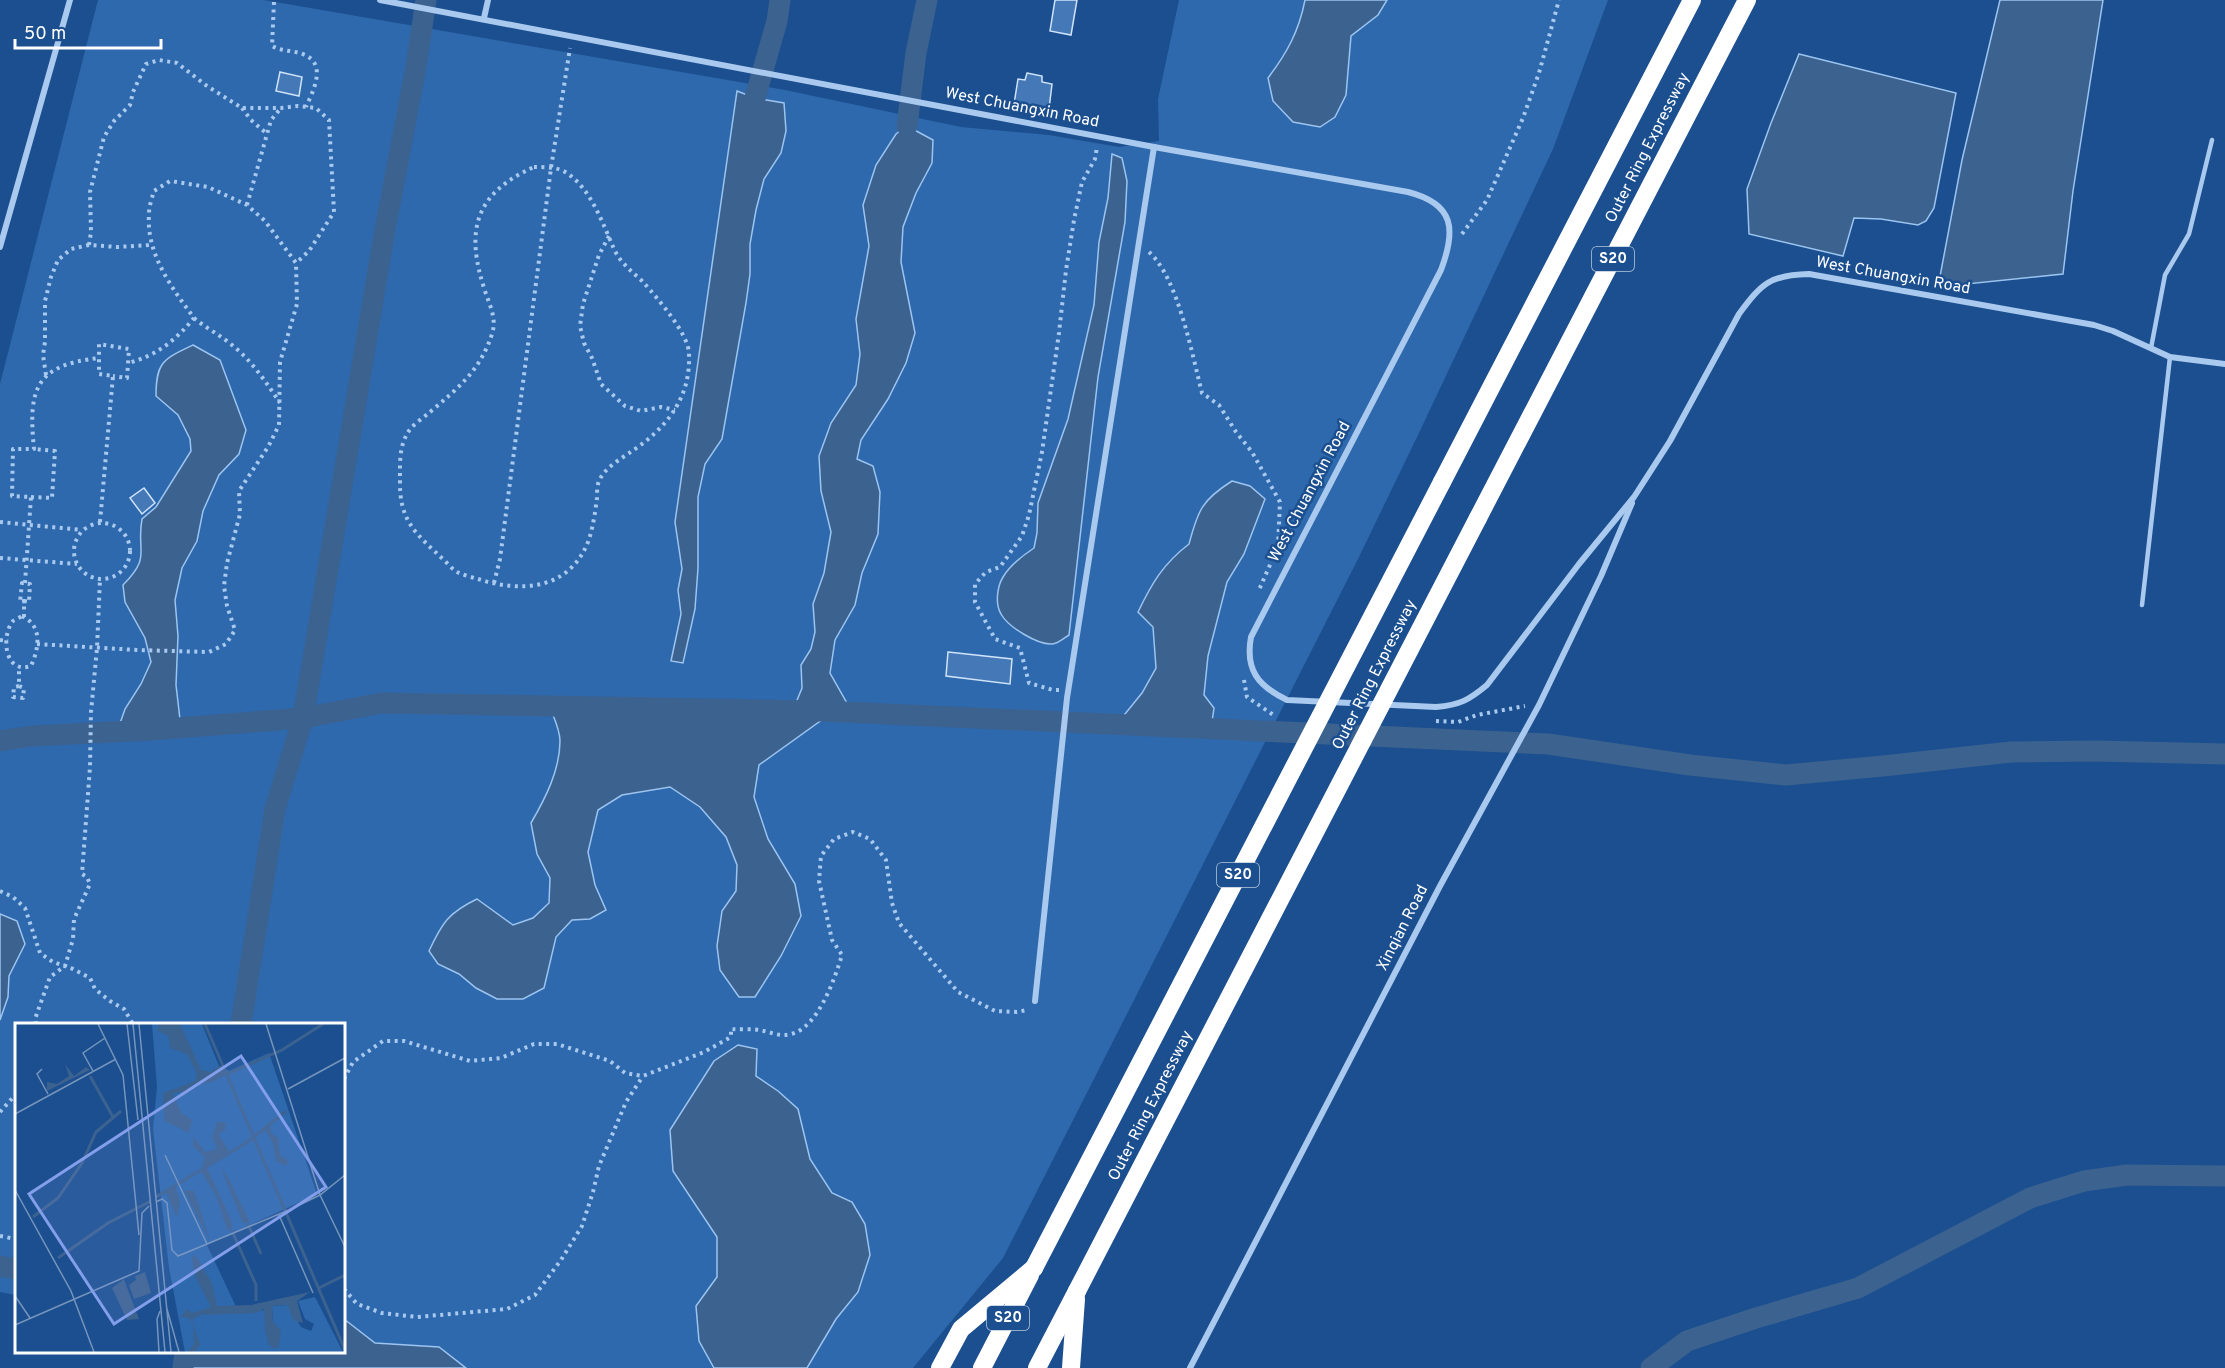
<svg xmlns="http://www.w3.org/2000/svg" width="2225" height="1368" font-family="Overpass,sans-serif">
<rect width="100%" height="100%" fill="#1b4f8f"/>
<polygon fill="#2e69ad" points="98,0 264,0 785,90 961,127 1049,135 1119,147 1159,141 1158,99 1179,0 1608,0 1553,149 1418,435 1358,559 1003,1258 913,1368 192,1368 181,1352 344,1352 344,1024 16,1024 16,1295 0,1292 0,384"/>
<g fill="#3c6290" stroke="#9cc4f0" stroke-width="1.5">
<path d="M1305 0H1387L1378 15 1351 36 1346 95 1335 117 1320 127 1293 122 1273 101 1268 78C1287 53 1299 31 1305 0Z"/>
<polygon points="2000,0 2103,0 2073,191 2063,274 1938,287 1962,160"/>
<polygon points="1799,54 1956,93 1934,208 1926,221 1918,225 1881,219 1854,218 1843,256 1749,234 1747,189 1771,123"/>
<polygon points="737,91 755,98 784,103 786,131 781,153 764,179 756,210 750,244 750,274 746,303 722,439 705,464 698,497 698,568 695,609 683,663 671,661 681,614 678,590 682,569 675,522"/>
<path d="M907 126 933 140 932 163 916 193 903 227 901 262 915 333 906 363 888 399 861 440 857 459 873 466 880 492 878 534 862 573 855 605 835 640 830 673 852 712H833L759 765 754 797 768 839 795 884 801 916 781 956 755 997H739L720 970 717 946 722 911 736 891 737 865 726 837 700 807 670 787 622 795 598 810 588 852 595 885 606 910 590 919 572 920 556 937 544 988 523 999H497L476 988 459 974 438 964 429 951C442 923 448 913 477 899L513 925 533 918 549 903 550 878 537 854 531 823C545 799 560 770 560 741 560 729 553 716 549 705L793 710 802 688 801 665 811 649 815 632 813 604 824 573 831 532 821 491 819 456 831 423 856 385 860 354 856 319 869 246 863 205 876 165 896 134Z"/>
<path d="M1112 154 1122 158 1127 181 1125 222 1098 377 1069 635C1064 638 1058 644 1052 644 1038 645 1008 627 1001 614 995 604 997 587 1003 577 1010 565 1022 556 1034 548L1037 533 1038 503 1068 419 1094 305 1099 242 1108 198Z"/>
<path d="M193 345 220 360 246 430 239 454 219 475 203 511 197 541 182 568 175 600 178 636 176 685 181 728 117 732 125 709 141 684 151 662 145 638 125 602 123 585C152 556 136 552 142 519L156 507 191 451 190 439 178 415 156 396C156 362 163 359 193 345Z"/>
<path d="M1232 481 1250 486 1265 499 1244 554 1227 582 1208 656 1204 695 1214 708 1211 729 1116 725 1142 693 1156 668 1153 627 1138 612C1152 583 1163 564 1189 544 1198 510 1202 500 1232 481Z"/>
<polygon points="0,914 17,921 25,944 9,976 8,997 0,1020"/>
<polygon points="738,1045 757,1049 756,1076 778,1091 798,1109 810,1159 832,1193 852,1202 865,1224 870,1255 858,1292 836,1319 807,1368 714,1368 699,1341 696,1306 717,1277 717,1237 673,1171 670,1130 714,1061"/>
<polygon points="344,1319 375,1343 439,1347 466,1368 183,1368 185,1352 344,1352"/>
</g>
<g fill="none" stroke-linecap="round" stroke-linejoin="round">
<g stroke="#3c6290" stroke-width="21">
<polyline points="755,98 777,21 780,0"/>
<polyline points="907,126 916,53 927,0"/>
<polyline points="0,741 32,736 152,730 303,718 382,703 821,711 1548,744 1690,765 1786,775 1883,766 2011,752 2096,751 2225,754"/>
<polyline points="241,1024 275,809 303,718 384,235 416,67 426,0"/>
<polyline points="0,1266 16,1269"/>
<polyline points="183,1368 185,1352"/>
<polyline points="1651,1368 1687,1341 1756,1318 1858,1288 2030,1198 2084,1181 2127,1175 2225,1176"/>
</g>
</g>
<g fill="#4478b7" stroke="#cfe3fa" stroke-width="1.5">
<polygon points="1055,0 1077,0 1071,35 1050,31"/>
<polygon points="280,72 302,77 299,96 276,91"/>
<polygon points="1027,73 1042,76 1042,82 1052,84 1049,109 1014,104 1018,79 1025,80"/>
<polygon points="144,488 155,503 142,514 130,498"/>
<polygon points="948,652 1012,659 1010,684 946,676"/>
</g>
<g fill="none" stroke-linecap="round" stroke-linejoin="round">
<g stroke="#a9c9ee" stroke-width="4" stroke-dasharray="3 4.5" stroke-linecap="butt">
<path d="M274 2 272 46C283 52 294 50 305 55 327 65 313 91 306 107"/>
<polyline points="242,108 251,120 266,133"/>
<path d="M534 167C545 167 558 167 567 173 591 189 603 224 614 249 621 264 633 272 644 283 657 298 689 334 689 354 691 397 667 428 632 451 621 459 605 467 599 481 597 485 597 493 597 498 595 513 593 528 588 542 569 590 521 593 478 579 471 577 463 575 457 572 452 569 448 564 444 560 416 534 399 521 400 480 400 466 399 449 406 436 410 426 422 419 430 412 458 388 480 371 492 334 497 319 490 306 485 291 465 231 474 194 534 167Z"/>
<polyline points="247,205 271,120 281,108"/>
<polyline points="1462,234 1487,200 1523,118 1539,73 1559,0"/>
<polyline points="609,236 599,255 583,304 580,326 584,343 592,358 601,384 625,406 641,411 661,407 675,410"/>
<polyline points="89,245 91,232 90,192 104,137 114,121 130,105 133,92 146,64 159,60 177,63 207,86 242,108 281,108 298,106 316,108 329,120 334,212 309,251 296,263"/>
<path d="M1149 252C1178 278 1192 354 1202 393L1219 405 1236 432 1252 452 1280 502 1278 547 1258 592"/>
<path d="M194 318C206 328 220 335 232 345 252 361 266 382 280 403"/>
<polyline points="46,375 43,355 45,342 45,301 51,277 58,260 71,249 89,245 117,247 151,245"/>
<polyline points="31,497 52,498 55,451 34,449"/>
<polyline points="0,522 82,530"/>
<polyline points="100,522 113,376 99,374 99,344 129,349 127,378 113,376"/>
<circle cx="102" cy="551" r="28"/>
<polyline points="0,558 77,564"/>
<path d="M25 583 31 497 12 496 13 449H34C28 389 35 365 99 358"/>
<polyline points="494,583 500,559 551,168 570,48"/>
<path d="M22 616C43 626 39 648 31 666 4 675 1 635 13 621 14 620 21 617 22 616Z"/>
<polyline points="24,617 24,601 20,602 22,583 30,584 29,602 24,601"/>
<polyline points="0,640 8,641"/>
<path d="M37 644 137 650 209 652 226 644 235 630 227 606 224 586 227 563 240 514 239 491 268 447 279 425 280 362 297 304 296 263 265 221 247 205 208 187 170 181 154 191C152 198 149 206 149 214 146 254 172 288 194 318 176 340 156 356 128 363"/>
<polyline points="1244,680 1247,697 1275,716"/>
<polyline points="19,686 14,687 13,697 23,698 24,688 19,686 19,667"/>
<polyline points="1059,690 1053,690 1029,683 1020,648 995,639 975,602 975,584 986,572 1000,567 1022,536 1029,515 1042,452 1059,333 1066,270 1074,220 1082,182 1095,159 1097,147"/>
<polyline points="1436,721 1458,722 1477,715 1525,706"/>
<polyline points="0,891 13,897 25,908 40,953 53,962 73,969 90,978 95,989 110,1001 124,1009 133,1024"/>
<polyline points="36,1024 35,1019 50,977 65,966 73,939 74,919 90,884 87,877 82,874 90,767 91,712 97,648 100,579"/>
<path d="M344 1079 353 1062 383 1041H404L470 1061 501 1058 534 1044H557L610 1061 625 1073 643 1076 704 1052 731 1037V1029C741 1030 754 1028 764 1031 773 1033 781 1037 791 1034 818 1028 835 978 842 955L832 940 819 881 821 856 834 839 853 832 870 839 886 860 892 903 899 923 958 992 995 1011 1017 1012 1027 1010"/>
<polyline points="0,1112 16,1094"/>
<polyline points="0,1236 16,1239"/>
<polyline points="344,1289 357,1304 382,1313 417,1317 507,1309 535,1295 561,1260 582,1226 593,1192 599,1166 626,1102 643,1076"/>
</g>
<g stroke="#a9c9ee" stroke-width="4.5">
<polyline points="2151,348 2165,275 2189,234 2212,140"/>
<polyline points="2142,605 2170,357"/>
</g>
<g stroke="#a9c9ee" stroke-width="6">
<path d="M380 0 1154 147 1408 192C1455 204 1456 230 1441 270L1251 637C1245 670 1258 686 1287 700L1436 707C1460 705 1469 700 1487 685L1579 564 1634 497 1670 441 1739 314C1762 283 1770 275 1809 274L2094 325 2113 331 2170 357 2225 364"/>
<polyline points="484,18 488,0"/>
<polyline points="0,247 70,0"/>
<polyline points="1035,1001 1067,698 1154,147"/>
<polyline points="1190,1368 1440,886 1539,705 1601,576 1632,503"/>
</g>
<g stroke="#fff" stroke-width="18">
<polyline points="1442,482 1692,0"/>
<polyline points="1478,518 1747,0"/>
<polyline points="940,1368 961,1329 1034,1268"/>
<polyline points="982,1368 1030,1275"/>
<polyline points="1037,1368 1077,1291"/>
<polyline points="1071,1368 1076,1299"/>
</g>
<g stroke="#fff" stroke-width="18">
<polyline points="1034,1268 1442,482"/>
<polyline points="1077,1291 1478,518"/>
</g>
</g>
<g text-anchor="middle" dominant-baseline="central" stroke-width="5" stroke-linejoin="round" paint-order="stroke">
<g fill="#1b4f8f" stroke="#bbcadd" stroke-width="1.5">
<rect x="1592" y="247" width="42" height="24" rx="4.5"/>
<rect x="1217" y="863" width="42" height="24" rx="4.5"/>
<rect x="987" y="1306" width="42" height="24" rx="4.5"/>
</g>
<g font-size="15" font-weight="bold" fill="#fff">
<text x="1613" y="259">S20</text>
<text x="1238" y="875">S20</text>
<text x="1008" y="1318">S20</text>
</g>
<g font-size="16" fill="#fff" stroke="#1b4f8f">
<text transform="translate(1022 108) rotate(11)">West Chuangxin Road</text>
<text transform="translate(1648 148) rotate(-63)">Outer Ring Expressway</text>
<text transform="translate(1893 276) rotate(10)">West Chuangxin Road</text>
<text transform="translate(1310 492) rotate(-62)">West Chuangxin Road</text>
<text transform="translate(1375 675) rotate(-63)">Outer Ring Expressway</text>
<text transform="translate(1403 928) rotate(-63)">Xinqian Road</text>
<text transform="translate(1151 1106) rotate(-63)">Outer Ring Expressway</text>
</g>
</g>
<g transform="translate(15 1023)">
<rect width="330" height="330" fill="#1b4f8f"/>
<path d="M137 1H187L204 43 214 48 254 30 302 171 192 222 224 290 251 287 250 307 254 318 265 311 258 299 257 283 273 282 286 304 296 308 299 301 290 296 283 278 300 274 328 329H170L154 245 138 106 142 64Z" fill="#2e69ad"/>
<path d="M144 1H165L186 47 196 49 207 41 212 51 197 59 177 62 171 69 158 70 166 90 177 97 174 110 150 98 148 70 180 58 182 50 172 31 155 25 154 14 142 7ZM50 41 59 53 71 44 75 47 32 68V59L42 61 54 53ZM202 99H211L210 107 203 111 215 130 192 145 216 197 217 208 212 206 201 173 186 148 190 134 178 123 179 114 190 129 202 126 197 114ZM255 101 256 110 263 115 265 132 273 138 271 143 261 138 258 121 249 105ZM205 143 214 156 235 200H228ZM160 163 165 179 162 195 151 169ZM172 167 179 168 195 218 170 169ZM180 232 197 260 202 283 236 282 295 269 282 278 288 300 278 297 273 282 257 283 258 299 266 307 264 323 260 326 254 322 250 307 249 286 241 290 185 292 177 297 185 322 179 329H173L179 321 178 301 174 295 165 294 172 286 177 290 196 284 180 253 177 235ZM130 249 136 270 119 276 114 262 121 257 120 253ZM109 256 114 270 124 296 112 297 97 265Z" fill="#3c6290"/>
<path fill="none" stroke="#3c6290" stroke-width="3" d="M190 1 330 327M212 51 267 27 308 1M75 53 98 94M141 174 231 120 271 88M18 194 43 175 67 140 81 109 106 88M233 201 246 231M217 208 241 262V278M43 235 93 200 136 178M304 265 330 252"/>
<path fill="none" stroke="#7695bc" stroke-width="1.5" d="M83 1 108 52 124 212M112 1 123 97M118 1 150 329M124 1 156 329M251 1 305 172 330 224M27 46 22 51 33 71M78 48 68 30 90 15M273 66 330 35M0 91 101 36M150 132 192 221M0 167 56 268 79 329M141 179 147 176 152 180 157 227 163 233 274 187 305 172 330 152M264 192 298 270M0 273 15 295M152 286 164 329M0 302 124 248 127 190 134 183M144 329 142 296 145 288"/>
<path fill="#839eea" fill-opacity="0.15" stroke="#839eea" stroke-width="3" d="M226 33 311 164 99 301 14 171Z"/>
<rect width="330" height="330" fill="none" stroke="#fff" stroke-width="3"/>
</g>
<path d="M15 39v9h146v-9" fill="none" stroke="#ffffff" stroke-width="3"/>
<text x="24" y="39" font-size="18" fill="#ffffff" stroke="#1b4f8f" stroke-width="4.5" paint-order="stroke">50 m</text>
</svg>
